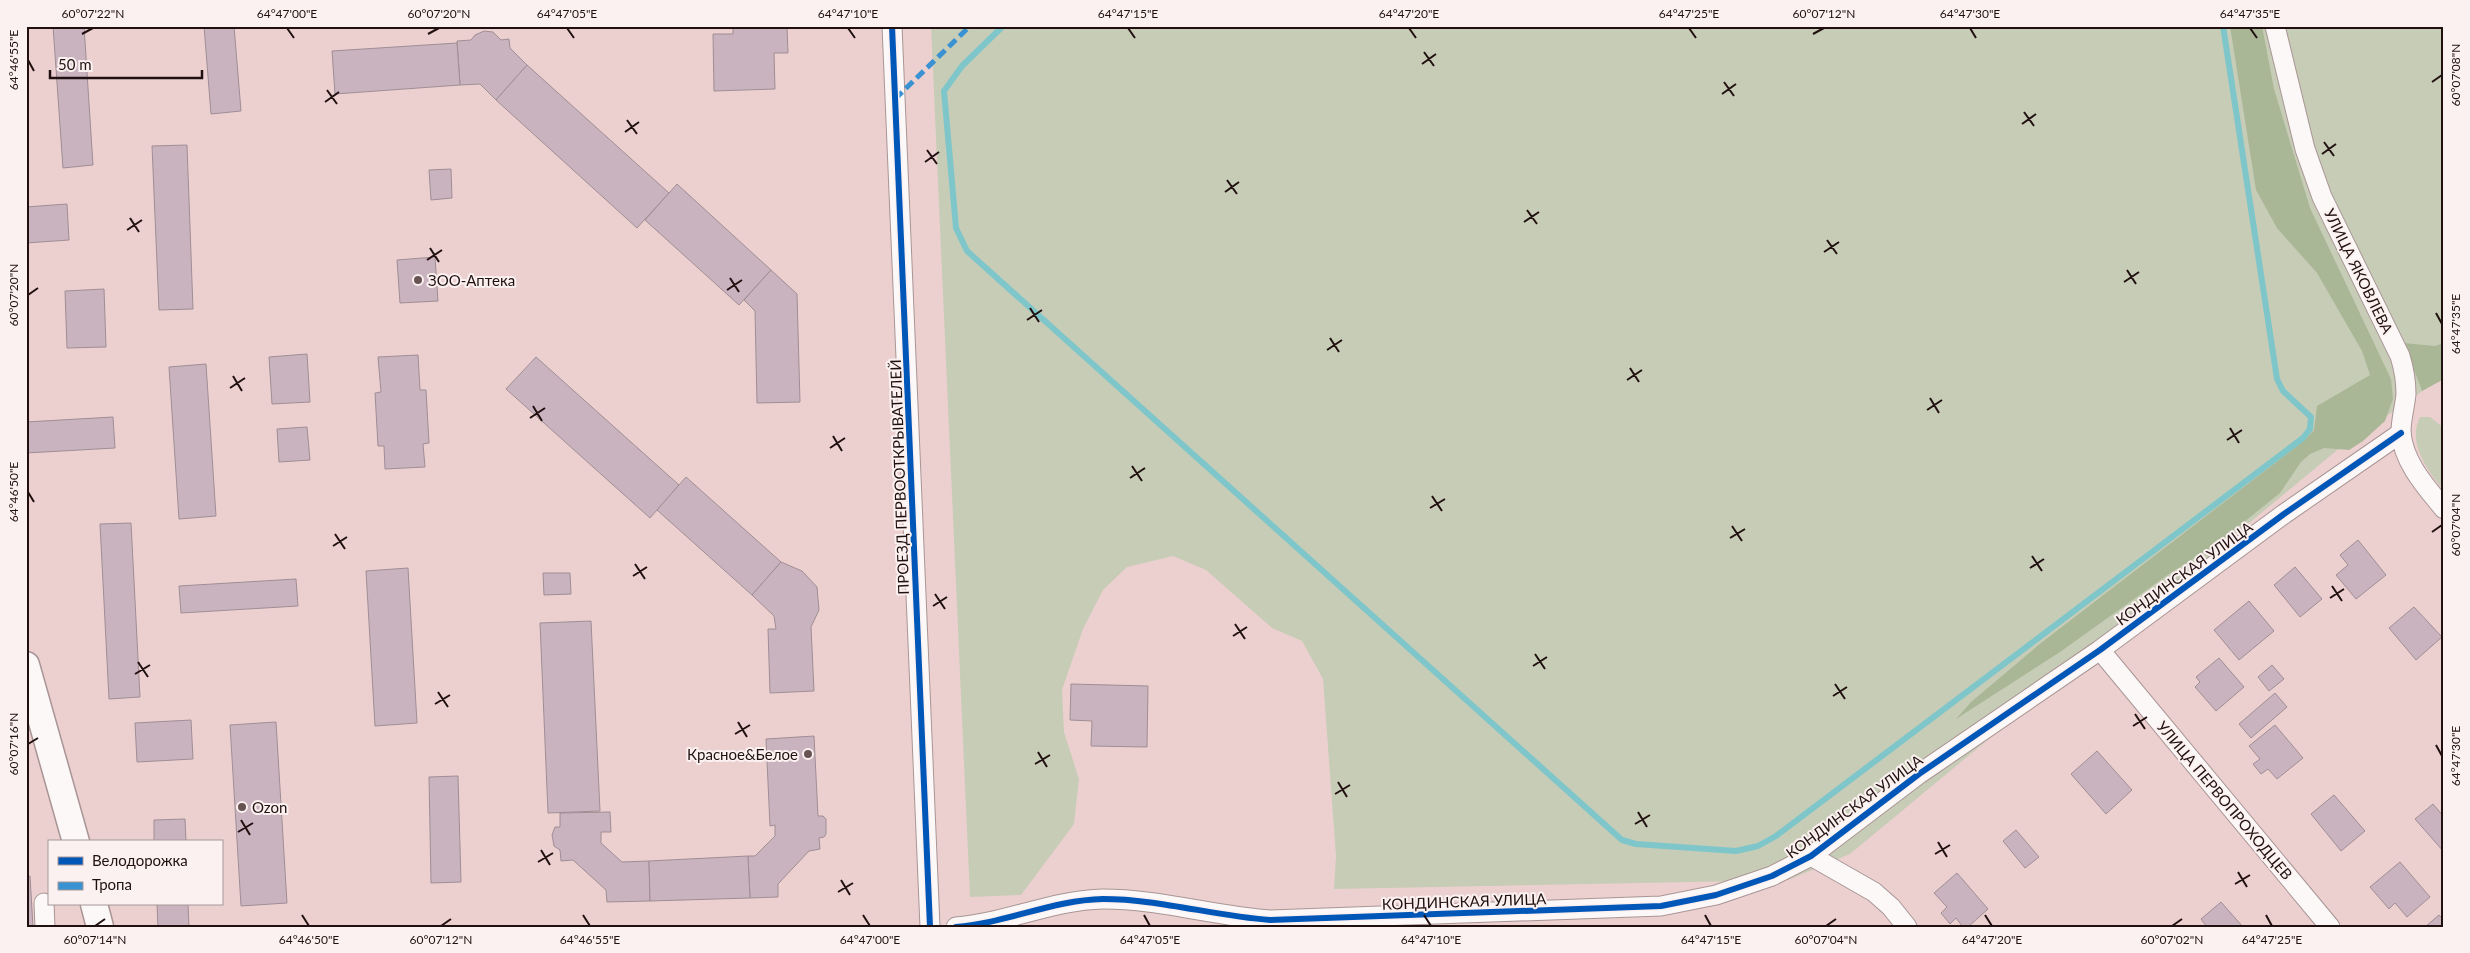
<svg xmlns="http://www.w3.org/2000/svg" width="2470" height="953" font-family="Lato,sans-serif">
<rect width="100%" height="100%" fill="#ecd0d0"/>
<g fill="#c7ccb6">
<polygon points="931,26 2444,26 2444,376 2336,451 1850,854 1788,880 1334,889 1336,856 1323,679 1302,641 1272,628 1206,570 1173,556 1127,567 1103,590 1083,629 1062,690 1064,732 1079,779 1074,824 1021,895 970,897"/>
<path d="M2420 417H2430L2444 428V491C2427 470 2407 443 2420 417Z"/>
</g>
<g fill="#a9b796">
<polygon points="2230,26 2262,26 2274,89 2310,208 2391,379 2393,399 2385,421 2363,441 2349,450 2324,448 2310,454 2301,462 2280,493 2218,543 2169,574 2060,652 1956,719 1971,702 2041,643 2305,440 2314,430 2317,406 2370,375 2362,351 2317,273 2277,228 2256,190"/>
<polygon points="2404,343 2435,346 2444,343 2444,379 2422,391"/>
</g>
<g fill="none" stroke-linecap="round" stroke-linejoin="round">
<polyline stroke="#7fc6ca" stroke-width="6" points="1003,26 962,66 944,91 956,228 967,251 1622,840 1636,844 1736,851 1758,846 1776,836 2303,438 2310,429 2311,417 2283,391 2277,379 2223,26"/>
</g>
<g fill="#c9b3bf" stroke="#a08e94">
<polygon points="53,26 84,26 93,165 63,168"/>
<polygon points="204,26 234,26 241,111 211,114"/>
<polygon points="733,26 787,26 788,53 774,53 775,89 714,91 713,34 733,34"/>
<polygon points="484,31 493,32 501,40 509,39 510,48 527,65 496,100 480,84 460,85 457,41 471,40 475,35"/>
<polygon points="457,43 460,85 335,94 332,51"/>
<polygon points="527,65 669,193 637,228 496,100"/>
<polygon points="187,145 193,309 159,310 152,146"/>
<polygon points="451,169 452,198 431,200 429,170"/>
<polygon points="677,184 771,270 739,305 645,220"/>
<polygon points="67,204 69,240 26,243 26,207"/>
<polygon points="435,257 438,301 400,303 397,260"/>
<polygon points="771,270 797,294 800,402 757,403 755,311 744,300"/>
<polygon points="104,289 106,347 67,348 65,291"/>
<polygon points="307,354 310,402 272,404 269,357"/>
<polygon points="418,355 420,390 426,390 429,443 423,444 425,467 385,469 384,446 378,446 375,393 381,392 378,357"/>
<polygon points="536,357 679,485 650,518 506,389"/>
<polygon points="206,364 216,516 179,519 169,367"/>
<polygon points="113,417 115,448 26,453 26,422"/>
<polygon points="307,427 310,460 279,462 277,429"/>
<polygon points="686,477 781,562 752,595 657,510"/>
<polygon points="131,523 140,697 109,699 100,524"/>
<polygon points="2358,540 2386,575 2356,599 2336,575 2348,565 2340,555"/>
<polygon points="781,562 802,571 817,587 819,610 811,627 814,691 770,693 768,629 776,629 774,616 752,595"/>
<polygon points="2295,567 2322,599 2300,617 2274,585"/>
<polygon points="408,568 417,723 375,726 366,571"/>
<polygon points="543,573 570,573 571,594 544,595"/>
<polygon points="296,579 298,606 181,613 179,586"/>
<polygon points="2249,601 2274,631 2239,660 2214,630"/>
<polygon points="2414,607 2442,637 2416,660 2389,628"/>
<polygon points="591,621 600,811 548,813 540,623"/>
<polygon points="2219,658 2244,687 2216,711 2195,687 2200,682 2196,677"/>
<polygon points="2272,665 2284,679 2269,691 2258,677"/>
<polygon points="1071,684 1148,686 1147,747 1091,746 1092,721 1070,720"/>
<polygon points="2275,693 2287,707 2251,738 2239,724"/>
<polygon points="191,720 193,759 137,762 135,723"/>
<polygon points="276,722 287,903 241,906 230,725"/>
<polygon points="2275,725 2303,758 2277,779 2268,769 2261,774 2253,764 2260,759 2249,746"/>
<polygon points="814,736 818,816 823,816 826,819 826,834 824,837 819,838 820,849 809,851 778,884 778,897 750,898 748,856 755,856 775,836 775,825 770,826 766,739"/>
<polygon points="2097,751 2132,790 2106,814 2071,774"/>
<polygon points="458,776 461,882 431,883 429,777"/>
<polygon points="2334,795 2365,831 2341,851 2311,814"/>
<polygon points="2433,804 2444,817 2444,852 2415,819"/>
<polygon points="610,812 611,832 601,832 601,843 622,862 649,861 650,901 607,902 606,890 573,860 561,861 560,850 554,846 552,835 555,827 560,827 560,813"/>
<polygon points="185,819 186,842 154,842 154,820"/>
<polygon points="2016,830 2039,857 2025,868 2003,841"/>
<polygon points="748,856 750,898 650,901 649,861"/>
<polygon points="2400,862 2430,897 2407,917 2395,903 2389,909 2370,887"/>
<polygon points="1957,873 1988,909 1968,927 1963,927 1956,918 1950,924 1941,913 1947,907 1934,893"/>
<polygon points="30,876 33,927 26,927 26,877"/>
<polygon points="2221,902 2243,927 2207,927 2201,919"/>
<polygon points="157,904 188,904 189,927 158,927"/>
<polygon points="2439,915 2444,920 2444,927 2425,927"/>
</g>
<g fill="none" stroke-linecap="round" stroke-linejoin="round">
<g stroke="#a99595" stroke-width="21">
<g id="street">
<polyline points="892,26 930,927"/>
<path d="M2275 26 2305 149 2322 197 2400 356C2404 369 2406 380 2406 394 2405 406 2401 419 2401 432 2403 462 2426 487 2444 509"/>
<polyline points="2100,650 2330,927"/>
<polyline points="1811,856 1874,892 1891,907 1907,927"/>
<polyline points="44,903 45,927"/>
<path d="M956 927C1007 923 1052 900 1103 899 1159 899 1214 916 1270 920L1661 906 1716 895 1772 876 1811 856 1919 774 2100 650 2284 514 2401 433"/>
</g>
</g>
<g stroke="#a99595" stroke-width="29">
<g id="secondary">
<polyline points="26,665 76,842"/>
<polyline points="94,904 100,927"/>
</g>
</g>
<use href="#street" stroke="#fcf8f8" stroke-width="19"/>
<use href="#secondary" stroke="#fcf8f8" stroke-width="26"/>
<polyline stroke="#3a92d3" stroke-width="5" stroke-dasharray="10 5" stroke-linecap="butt" points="895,99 970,26"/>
<g stroke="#fcf1f1" stroke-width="9">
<g id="cycleway">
<polyline points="892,26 930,927"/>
<path d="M956 927C1007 923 1052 900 1103 899 1159 899 1214 916 1270 920L1661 906 1716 895 1772 876 1811 856 1919 774 2100 650 2284 514 2401 433"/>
</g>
</g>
<use href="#cycleway" stroke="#0057b8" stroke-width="6"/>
</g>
<path fill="none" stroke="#211010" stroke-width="2" d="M287 28 294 38M567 28 574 38M848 28 855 38M1128 28 1135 38M1409 28 1416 38M1689 28 1696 38M1970 28 1976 38M2250 28 2257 38M82 34 93 28M428 34 439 28M1813 34 1824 28M1424 52 1434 66M28 60 34 71M1422 64 1436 54M1724 82 1734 96M2432 82 2442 75M327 90 337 104M1722 94 1736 84M325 102 339 92M2024 112 2034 126M627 120 637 134M2022 124 2036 114M625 132 639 122M2324 142 2334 156M927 150 937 164M2322 154 2336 144M925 162 939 152M1227 180 1237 194M1225 192 1239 182M1527 210 1537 224M130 218 139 232M1524 222 1539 212M127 230 142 220M1827 240 1837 254M430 248 439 262M1824 252 1839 242M427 260 442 250M2127 270 2136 284M730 278 739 292M2124 282 2139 272M727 290 742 280M28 295 38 288M1030 308 1039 322M2436 313 2442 324M1027 320 1042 310M1330 338 1339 352M1327 350 1342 340M1630 368 1639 382M233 376 242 391M1627 380 1642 370M230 388 245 378M1930 398 1939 413M533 406 542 421M1927 410 1942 400M530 418 545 408M2230 428 2239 443M833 436 842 451M2227 440 2242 430M830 448 845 438M1132 466 1142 481M1130 478 1145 468M28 492 34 502M1432 496 1442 511M1430 508 1445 499M1732 526 1742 541M2432 532 2442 525M335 534 345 549M1730 538 1745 529M333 546 347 537M2032 556 2042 571M635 564 645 579M2030 568 2044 559M633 576 647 567M2332 586 2342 601M935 594 945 609M2330 598 2344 589M933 606 947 597M1235 624 1245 639M1233 636 1247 627M1535 654 1545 669M138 662 148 677M1533 666 1547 657M135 674 150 665M1835 684 1845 699M438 692 448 707M1833 696 1847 687M435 704 450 695M2135 714 2145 729M738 722 747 737M2133 726 2147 717M735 734 750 725M28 744 38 738M2436 745 2442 756M1038 752 1047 767M1035 764 1050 755M1338 782 1347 797M1335 794 1350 785M1638 812 1647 827M241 820 250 835M1635 824 1650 815M238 832 253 823M1938 842 1947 857M541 850 550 865M1935 854 1950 845M538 862 553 853M2238 872 2247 887M841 880 850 895M2235 884 2250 875M838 892 853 883M302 915 309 926M583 915 590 926M863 915 870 926M1144 915 1150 926M1424 915 1431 926M1705 915 1711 926M1985 915 1992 926M2266 915 2272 926M95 926 105 919M441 926 451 919M1826 926 1836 919M2172 926 2182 919"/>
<g fill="#685353" stroke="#fcf1f1" stroke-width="2">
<circle cx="418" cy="280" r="5"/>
<circle cx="808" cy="754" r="5"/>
<circle cx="242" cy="807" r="5"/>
</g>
<g text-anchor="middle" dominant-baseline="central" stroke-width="4" stroke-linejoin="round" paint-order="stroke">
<g font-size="15" fill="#211010" stroke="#fcf1f1">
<text transform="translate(2359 271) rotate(64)">УЛИЦА ЯКОВЛЕВА</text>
<text transform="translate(899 477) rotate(-92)">ПРОЕЗД ПЕРВООТКРЫВАТЕЛЕЙ</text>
<text transform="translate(2184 573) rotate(-36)">КОНДИНСКАЯ УЛИЦА</text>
<text transform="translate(2225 800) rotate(50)">УЛИЦА ПЕРВОПРОХОДЦЕВ</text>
<text transform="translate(1854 806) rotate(-36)">КОНДИНСКАЯ УЛИЦА</text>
<text transform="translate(1464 901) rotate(-2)">КОНДИНСКАЯ УЛИЦА</text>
</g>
<g font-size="15" fill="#211010" stroke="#fcf1f1" text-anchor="start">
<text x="428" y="280">ЗОО-Аптека</text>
<text x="798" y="754" text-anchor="end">Красное&amp;Белое</text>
<text x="252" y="807">Ozon</text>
</g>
</g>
<rect width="2470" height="953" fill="none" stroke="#fcf1f1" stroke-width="55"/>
<rect x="48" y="840" width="175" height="65" fill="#fcf1f1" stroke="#a49797"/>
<rect x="58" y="857" width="25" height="8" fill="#0057b8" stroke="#a49797"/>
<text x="92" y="866" font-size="15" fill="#211010">Велодорожка</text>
<rect x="58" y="882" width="25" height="8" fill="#3a92d3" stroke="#a49797"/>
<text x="92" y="890" font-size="15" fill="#211010">Тропа</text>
<path d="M50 70v8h152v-8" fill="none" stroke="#211010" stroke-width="2.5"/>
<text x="58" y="70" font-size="15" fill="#211010" stroke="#fcf1f1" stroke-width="4" paint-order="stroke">50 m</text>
<rect x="28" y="28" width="2414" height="898" fill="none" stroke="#211010" stroke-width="2"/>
<g font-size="12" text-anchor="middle" fill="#211010">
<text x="93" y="18">60°07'22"N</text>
<text x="287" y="18">64°47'00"E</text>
<text x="439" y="18">60°07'20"N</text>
<text x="567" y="18">64°47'05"E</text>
<text x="848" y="18">64°47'10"E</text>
<text x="1128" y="18">64°47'15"E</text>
<text x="1409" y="18">64°47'20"E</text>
<text x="1689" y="18">64°47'25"E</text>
<text x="1824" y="18">60°07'12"N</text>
<text x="1970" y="18">64°47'30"E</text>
<text x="2250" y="18">64°47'35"E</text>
<text transform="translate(14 60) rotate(-90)" y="4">64°46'55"E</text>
<text transform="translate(2456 75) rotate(-90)" y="4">60°07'08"N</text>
<text transform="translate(14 295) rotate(-90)" y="4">60°07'20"N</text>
<text transform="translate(2456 324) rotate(-90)" y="4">64°47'35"E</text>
<text transform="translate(14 492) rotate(-90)" y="4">64°46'50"E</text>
<text transform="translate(2456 525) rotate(-90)" y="4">60°07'04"N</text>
<text transform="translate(14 744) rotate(-90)" y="4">60°07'16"N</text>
<text transform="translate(2456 756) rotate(-90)" y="4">64°47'30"E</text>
<text x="95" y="944">60°07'14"N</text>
<text x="309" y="944">64°46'50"E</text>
<text x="441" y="944">60°07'12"N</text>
<text x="590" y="944">64°46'55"E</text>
<text x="870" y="944">64°47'00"E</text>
<text x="1150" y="944">64°47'05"E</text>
<text x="1431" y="944">64°47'10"E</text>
<text x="1711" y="944">64°47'15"E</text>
<text x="1826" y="944">60°07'04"N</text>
<text x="1992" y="944">64°47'20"E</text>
<text x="2172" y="944">60°07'02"N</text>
<text x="2272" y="944">64°47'25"E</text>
</g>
</svg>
